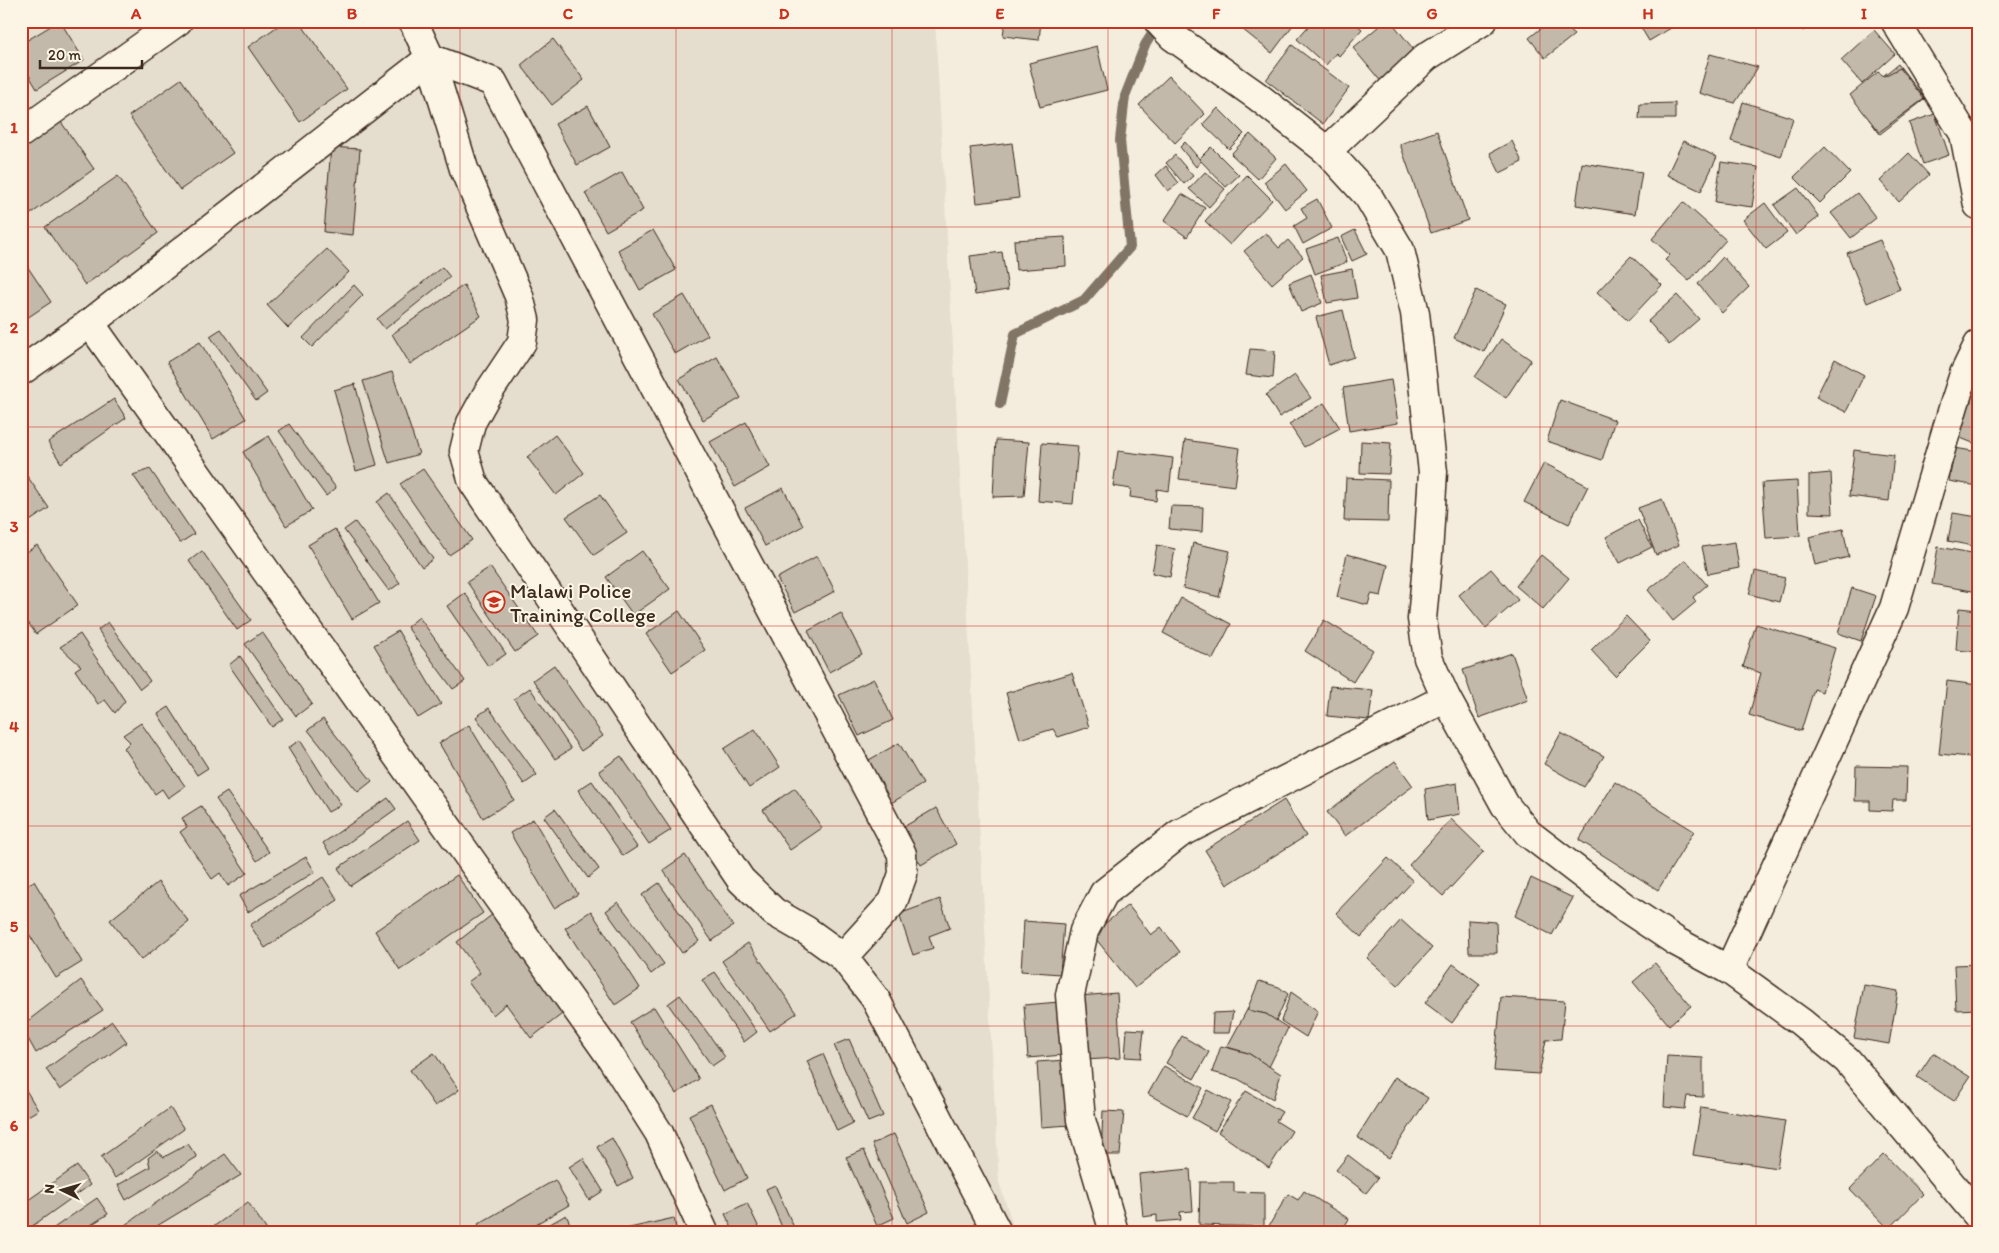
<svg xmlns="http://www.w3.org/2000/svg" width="1999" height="1253" font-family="Itim,sans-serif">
<rect width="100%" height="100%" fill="#f4eddd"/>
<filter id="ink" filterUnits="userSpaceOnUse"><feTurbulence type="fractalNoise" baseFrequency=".02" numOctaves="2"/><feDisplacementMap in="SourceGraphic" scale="10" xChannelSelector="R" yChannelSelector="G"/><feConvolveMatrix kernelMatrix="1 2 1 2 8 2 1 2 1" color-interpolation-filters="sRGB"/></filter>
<g filter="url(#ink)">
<polygon fill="#e5ddce" points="21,21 935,21 999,1182 1015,1232 21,1232"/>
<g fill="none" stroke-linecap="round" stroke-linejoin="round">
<polyline stroke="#817466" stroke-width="10" points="1000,404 1015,334 1084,300 1130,247 1120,140 1125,96 1145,45 1159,23"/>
</g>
<g fill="#c3b9aa" stroke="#3b2a1e">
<polygon points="59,21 60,21 84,60 37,89 21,62 21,44"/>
<polygon points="115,21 131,21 121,29"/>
<polygon points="285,21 299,21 347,89 300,122 248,47"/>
<polygon points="1005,21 1041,21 1039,40 1003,36"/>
<polygon points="1248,21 1296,21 1272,53 1242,29"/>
<polygon points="1313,21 1361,21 1357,25 1362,29 1339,56 1336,53 1326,65 1297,39"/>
<polygon points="1385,21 1391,21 1418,55 1383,84 1353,48"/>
<polygon points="1550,21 1563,21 1574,35 1545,58 1529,38"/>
<polygon points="1637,21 1680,21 1681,22 1649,41"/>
<polygon points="1793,21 1813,21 1803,31"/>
<polygon points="1874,30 1895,54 1862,84 1841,60"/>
<polygon points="553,39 584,80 552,105 521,65"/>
<polygon points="1292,45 1349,88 1323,124 1266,80"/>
<polygon points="1097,46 1107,90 1040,107 1029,63"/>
<polygon points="1710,54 1758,67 1735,103 1699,93"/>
<polygon points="1898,64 1925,99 1880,134 1854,99"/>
<polygon points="1900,68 1924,99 1879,132 1850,95 1878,72 1884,76"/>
<polygon points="1169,76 1205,114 1175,143 1139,105"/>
<polygon points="181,79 233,153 180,190 129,116"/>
<polygon points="1743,102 1793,118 1781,157 1731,141"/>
<polygon points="1675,103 1675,119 1639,119 1640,104"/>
<polygon points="588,106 610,147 577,165 555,124"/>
<polygon points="1218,108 1244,134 1229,149 1203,124"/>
<polygon points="1935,114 1949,155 1923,164 1909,123"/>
<polygon points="61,122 94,169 25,218 21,213 21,150"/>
<polygon points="1437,131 1468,220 1431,233 1400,144"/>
<polygon points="1250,134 1276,158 1258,179 1231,154"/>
<polygon points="1512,141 1522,162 1500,173 1490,153"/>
<polygon points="1683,141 1717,157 1701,191 1667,175"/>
<polygon points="1185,142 1201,161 1196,167 1180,147"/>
<polygon points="1012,143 1019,198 977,203 970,148"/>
<polygon points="331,147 360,149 353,235 324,232"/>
<polygon points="1211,147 1239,175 1226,187 1199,159"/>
<polygon points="1825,147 1850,173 1820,203 1794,177"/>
<polygon points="1909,153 1929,175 1899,202 1880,181"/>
<polygon points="1175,155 1193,176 1184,184 1166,163"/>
<polygon points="1721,162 1758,167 1752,207 1715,202"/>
<polygon points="1582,163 1642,172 1635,214 1576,205"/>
<polygon points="1286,164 1307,191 1285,209 1264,182"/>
<polygon points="1166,166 1179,183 1168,191 1156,175"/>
<polygon points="622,172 643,210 606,231 585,193"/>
<polygon points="1205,172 1225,189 1209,207 1189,189"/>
<polygon points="1247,175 1272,200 1230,245 1205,221"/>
<polygon points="118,176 158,233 85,285 45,227"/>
<polygon points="1798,188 1819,217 1796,235 1774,205"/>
<polygon points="1857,193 1876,218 1851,238 1831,213"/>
<polygon points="1182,194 1205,208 1187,237 1164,221"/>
<polygon points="1317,199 1332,228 1303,244 1294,226 1307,218 1301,208"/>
<polygon points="1683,202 1726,240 1689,281 1665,260 1670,255 1652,239"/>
<polygon points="1765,203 1787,233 1766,249 1743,220"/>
<polygon points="653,230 676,270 640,290 618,250"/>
<polygon points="1355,230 1367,254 1352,261 1341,237"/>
<polygon points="1266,233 1279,248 1288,240 1303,257 1272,284 1244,251"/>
<polygon points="1065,237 1066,266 1016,270 1014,240"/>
<polygon points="1338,238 1347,262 1315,274 1306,249"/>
<polygon points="1880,240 1900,289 1867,303 1847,253"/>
<polygon points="327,249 349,272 288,328 267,305"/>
<polygon points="1002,252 1008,290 975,295 970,256"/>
<polygon points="1631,256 1662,285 1628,321 1597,292"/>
<polygon points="21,257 51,302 21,322"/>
<polygon points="1723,257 1749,287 1722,313 1698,284"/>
<polygon points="442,267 450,277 385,329 377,319"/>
<polygon points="1352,269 1357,298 1327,303 1321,275"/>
<polygon points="1311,274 1322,303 1301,312 1289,283"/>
<polygon points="354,285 363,295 312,347 303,338"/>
<polygon points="464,285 481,316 410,364 392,334"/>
<polygon points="1476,290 1506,304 1484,352 1454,338"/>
<polygon points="684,295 708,335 675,354 652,314"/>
<polygon points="1677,295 1699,319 1669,345 1648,321"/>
<polygon points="1343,310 1354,357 1329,365 1316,317"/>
<polygon points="221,329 267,393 256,401 210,336"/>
<polygon points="1501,339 1531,360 1506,398 1475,377"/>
<polygon points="200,342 246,419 213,439 167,362"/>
<polygon points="1250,349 1275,351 1273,378 1246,375"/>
<polygon points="717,357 741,398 703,420 679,379"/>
<polygon points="1835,359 1864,375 1846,412 1816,397"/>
<polygon points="392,372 419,454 389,463 363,381"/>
<polygon points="1295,375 1311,398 1279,417 1266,395"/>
<polygon points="1391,380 1398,423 1349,431 1343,388"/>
<polygon points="355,384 377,465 356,471 334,390"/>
<polygon points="1970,394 1978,397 1978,445 1953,435"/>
<polygon points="114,399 126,418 61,463 48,442"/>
<polygon points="1560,400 1615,420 1602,460 1547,441"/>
<polygon points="1324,403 1340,428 1304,447 1289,424"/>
<polygon points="746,422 770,467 735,487 710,442"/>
<polygon points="289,424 336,488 326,496 279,431"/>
<polygon points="555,435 584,473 556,495 527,457"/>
<polygon points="269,436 312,510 286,526 243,452"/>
<polygon points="996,440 1029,442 1024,496 993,497"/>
<polygon points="1185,440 1240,448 1235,486 1179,479"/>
<polygon points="1361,441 1391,443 1389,474 1360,473"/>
<polygon points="1042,443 1078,446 1073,504 1038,501"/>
<polygon points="1955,448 1978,452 1978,486 1949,481"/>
<polygon points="1854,450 1894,455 1889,501 1849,496"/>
<polygon points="1118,451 1173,458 1169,491 1157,489 1156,501 1130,497 1131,489 1113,486"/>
<polygon points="1544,463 1588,486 1569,524 1524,502"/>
<polygon points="21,467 49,508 21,527"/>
<polygon points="150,469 194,534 180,543 133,475"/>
<polygon points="423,469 472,540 449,555 400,484"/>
<polygon points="1831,473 1833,514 1809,513 1809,475"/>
<polygon points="1346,478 1389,480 1388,522 1344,521"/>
<polygon points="1797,481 1800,536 1766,538 1762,483"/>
<polygon points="783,488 803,526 765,546 745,508"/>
<polygon points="389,493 433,559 422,567 377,502"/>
<polygon points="600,495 627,533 594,555 566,517"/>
<polygon points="1662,499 1679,545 1656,555 1638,508"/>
<polygon points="1171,506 1203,507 1202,532 1169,529"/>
<polygon points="1953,513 1978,517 1978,547 1948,541"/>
<polygon points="1638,520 1652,547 1620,563 1606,537"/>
<polygon points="355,522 400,583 389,591 344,530"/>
<polygon points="335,529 379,603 352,619 308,545"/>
<polygon points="1843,529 1849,557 1815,565 1809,537"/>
<polygon points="1735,542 1739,568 1708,574 1702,547"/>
<polygon points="1193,543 1230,551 1219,597 1183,588"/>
<polygon points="37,545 78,605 36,634 21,612 21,556"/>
<polygon points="1157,545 1175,549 1170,577 1152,573"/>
<polygon points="1938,547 1978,554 1978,592 1932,584"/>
<polygon points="202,551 251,620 237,630 189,561"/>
<polygon points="642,551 670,589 633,615 606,577"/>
<polygon points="1347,554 1388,565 1381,596 1371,594 1368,605 1337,597"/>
<polygon points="1541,555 1569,578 1543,609 1516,586"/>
<polygon points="817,556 835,591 795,612 777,578"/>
<polygon points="1686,560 1707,585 1693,597 1696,602 1673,621 1648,590"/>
<polygon points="490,567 538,636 515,652 467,582"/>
<polygon points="1491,569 1518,600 1486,628 1459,595"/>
<polygon points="1755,571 1785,578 1779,602 1749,594"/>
<polygon points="1852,588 1876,596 1861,641 1838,633"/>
<polygon points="465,593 506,654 488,666 447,606"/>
<polygon points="1181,598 1231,624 1213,659 1163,633"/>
<polygon points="1959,608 1978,610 1978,652 1956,650"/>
<polygon points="679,611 705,650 672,672 646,634"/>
<polygon points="841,613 862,654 829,672 808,631"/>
<polygon points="1626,616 1650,641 1615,676 1591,650"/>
<polygon points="419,617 465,681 453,689 407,627"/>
<polygon points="1324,620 1373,650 1353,682 1305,651"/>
<polygon points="108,622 150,681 140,689 98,630"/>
<polygon points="1756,624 1835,648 1822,692 1814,689 1801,731 1749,715 1761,673 1743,667"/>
<polygon points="398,631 441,704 418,718 374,645"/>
<polygon points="262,632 312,704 296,716 245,644"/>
<polygon points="80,634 125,701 115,713 105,700 98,704 75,670 81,666 60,647"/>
<polygon points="1512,653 1528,700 1479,718 1463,670"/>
<polygon points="240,656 283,719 272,727 229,665"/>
<polygon points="554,665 603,736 581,751 533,680"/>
<polygon points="1072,673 1089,727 1058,737 1053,729 1020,739 1006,693"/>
<polygon points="874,679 893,720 859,736 839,695"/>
<polygon points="1947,681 1978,685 1978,741 1972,741 1970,757 1939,754"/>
<polygon points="1330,686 1373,690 1369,720 1327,716"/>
<polygon points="530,688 571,749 555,759 514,699"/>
<polygon points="169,707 208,768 197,775 158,714"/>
<polygon points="489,708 537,775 524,784 476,717"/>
<polygon points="323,719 372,781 358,792 308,730"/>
<polygon points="141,723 185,786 168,798 162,789 155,794 124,748 130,742 123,735"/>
<polygon points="469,725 514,800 483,818 439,743"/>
<polygon points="755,729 780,767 749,788 724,749"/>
<polygon points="1561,733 1604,756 1584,787 1544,764"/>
<polygon points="300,740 341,805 328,812 288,748"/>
<polygon points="899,743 923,784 891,803 867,761"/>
<polygon points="621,756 671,830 649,844 599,771"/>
<polygon points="1395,761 1413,786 1345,836 1327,812"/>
<polygon points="1856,766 1907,767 1906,800 1893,800 1892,811 1870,810 1870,801 1855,801"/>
<polygon points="592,781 637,847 623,856 578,790"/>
<polygon points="1615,782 1694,831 1658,890 1579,840"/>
<polygon points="1457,783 1460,814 1428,820 1425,789"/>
<polygon points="795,788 822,828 790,850 763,810"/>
<polygon points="227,792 269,852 257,861 216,799"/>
<polygon points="388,798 396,809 331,855 323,843"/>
<polygon points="1284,800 1306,836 1227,885 1205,850"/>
<polygon points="201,806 247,873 228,886 220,873 212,879 180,832 187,827 182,818"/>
<polygon points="936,808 956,844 921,865 900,829"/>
<polygon points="555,809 599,869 588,878 544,817"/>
<polygon points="533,819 578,894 554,908 510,833"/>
<polygon points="1451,819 1484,851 1443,896 1409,865"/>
<polygon points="407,821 420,840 350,886 338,868"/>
<polygon points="685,855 733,926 712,941 663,870"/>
<polygon points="306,857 315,872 248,912 239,896"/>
<polygon points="1388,858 1413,881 1361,937 1336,913"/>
<polygon points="457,875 483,913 400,970 375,931"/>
<polygon points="323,877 338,900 265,948 250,925"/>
<polygon points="1531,878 1573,898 1552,935 1515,916"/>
<polygon points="34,881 82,962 56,978 21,921 21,889"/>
<polygon points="158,882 189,922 141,960 110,920"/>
<polygon points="659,883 699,941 682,953 642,895"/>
<polygon points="940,899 950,928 929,936 933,948 913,955 899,914"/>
<polygon points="618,902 664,964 651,974 606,911"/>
<polygon points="1128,905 1151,935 1161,927 1180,952 1135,988 1092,934"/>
<polygon points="591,911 640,988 615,1005 565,928"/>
<polygon points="493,914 566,1011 531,1038 506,1004 493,1015 468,982 480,973 457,942"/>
<polygon points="1401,920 1432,948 1398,986 1367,958"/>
<polygon points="1468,920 1496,922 1497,953 1469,953"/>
<polygon points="1024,921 1064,924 1060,974 1021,971"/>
<polygon points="748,943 797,1013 770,1031 722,961"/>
<polygon points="1655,963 1691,1006 1669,1025 1633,982"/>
<polygon points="1453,964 1480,984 1452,1023 1425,1003"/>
<polygon points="1978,964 1978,1009 1956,1010 1954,965"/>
<polygon points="715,972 757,1032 744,1042 702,980"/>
<polygon points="81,980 103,1010 36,1053 21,1026"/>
<polygon points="1259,981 1279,987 1288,994 1276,1021 1266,1014 1247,1010"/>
<polygon points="1864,985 1898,991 1889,1044 1854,1038"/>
<polygon points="1291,992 1318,1011 1306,1037 1281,1021"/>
<polygon points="1117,993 1121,1058 1083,1060 1079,996"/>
<polygon points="680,995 725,1057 712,1066 668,1004"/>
<polygon points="1501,997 1565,1001 1561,1039 1546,1040 1539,1074 1494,1071"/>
<polygon points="1059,1002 1063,1055 1028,1058 1024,1005"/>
<polygon points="654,1007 699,1079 676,1094 630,1022"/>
<polygon points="1247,1010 1266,1014 1288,1028 1269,1067 1248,1053 1227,1047"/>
<polygon points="1233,1012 1229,1033 1212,1033 1213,1013"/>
<polygon points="112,1021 127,1042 60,1090 46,1069"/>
<polygon points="1127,1029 1144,1030 1141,1058 1125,1057"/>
<polygon points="1182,1036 1209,1052 1194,1079 1166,1063"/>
<polygon points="849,1039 883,1116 868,1122 834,1045"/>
<polygon points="1221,1046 1248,1053 1281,1074 1273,1099 1238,1079 1212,1072"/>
<polygon points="434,1053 459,1090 435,1106 410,1070"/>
<polygon points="1933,1053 1970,1077 1954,1101 1917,1077"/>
<polygon points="823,1054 853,1123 837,1131 807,1061"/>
<polygon points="1667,1056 1703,1058 1703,1097 1687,1096 1685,1109 1664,1107"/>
<polygon points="1066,1060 1070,1125 1041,1127 1037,1062"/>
<polygon points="1164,1066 1203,1088 1187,1116 1148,1094"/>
<polygon points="1395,1077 1428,1098 1389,1158 1357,1137"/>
<polygon points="21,1082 38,1110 21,1120"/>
<polygon points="1208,1090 1231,1102 1215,1131 1192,1118"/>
<polygon points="1246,1091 1282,1112 1276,1121 1292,1131 1269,1168 1218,1132"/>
<polygon points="711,1104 747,1178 725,1190 689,1115"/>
<polygon points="1701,1107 1785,1121 1777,1168 1693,1155"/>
<polygon points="170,1108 184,1129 115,1178 101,1157"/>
<polygon points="1103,1111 1124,1112 1120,1155 1101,1155"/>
<polygon points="894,1134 929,1212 907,1223 872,1144"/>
<polygon points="612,1138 633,1178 618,1186 597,1147"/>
<polygon points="188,1144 197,1157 126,1200 118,1185 150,1167 148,1158 157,1151 164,1157"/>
<polygon points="864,1150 894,1218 877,1226 846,1157"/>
<polygon points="225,1154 241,1175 147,1232 130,1232 125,1225"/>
<polygon points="1884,1154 1923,1194 1889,1229 1850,1189"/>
<polygon points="1348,1155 1378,1178 1366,1193 1336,1170"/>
<polygon points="583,1158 603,1191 589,1200 569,1167"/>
<polygon points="77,1166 90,1185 24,1232 21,1232 21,1205"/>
<polygon points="1190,1169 1193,1211 1180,1212 1181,1220 1157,1222 1157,1215 1143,1217 1139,1174"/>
<polygon points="555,1180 569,1205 522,1232 483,1232 478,1224"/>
<polygon points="1200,1182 1234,1182 1234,1192 1264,1193 1264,1227 1199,1225"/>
<polygon points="775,1185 796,1232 784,1232 766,1189"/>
<polygon points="1304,1191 1349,1219 1341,1232 1272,1232 1267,1229 1288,1194 1298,1200"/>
<polygon points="97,1198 108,1214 80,1232 48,1232"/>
<polygon points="248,1202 268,1232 206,1232"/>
<polygon points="747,1203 761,1232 734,1232 725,1214"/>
<polygon points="566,1215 574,1232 536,1232"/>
<polygon points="674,1218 677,1232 626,1232 625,1229"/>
</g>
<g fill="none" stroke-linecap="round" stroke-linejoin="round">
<g stroke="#3b2a1e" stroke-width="31">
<g id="street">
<polyline points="413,21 430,58 464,169 519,296 525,320 522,342 486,396 471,423 464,451 473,482 741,880 774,912 807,931 843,957 875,998 997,1232"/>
<polyline points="1158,21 1172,36 1257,96 1327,151 1368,196 1400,250 1415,313 1433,472 1428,554 1422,619 1428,658 1446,698 1505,805 1528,833 1626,908 1677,942 1729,970 1801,1022 1847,1060 1978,1216"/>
<polyline points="1895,21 1964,134 1978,205"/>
<polyline points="21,133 178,21"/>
<polyline points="1327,151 1426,57 1483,21"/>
<polyline points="90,323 610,1056 659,1133 704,1232"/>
<polyline points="21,371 90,323 430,58 493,82 902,854 903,874 893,902 843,957"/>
<polyline points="1729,970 1894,608 1954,405 1964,374 1978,345"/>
<polyline points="1114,1232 1081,1120 1070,995 1084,931 1104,893 1179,834 1446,698"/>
</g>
</g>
<use href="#street" stroke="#fcf5e5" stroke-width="28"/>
</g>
</g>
<path fill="none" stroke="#c8321e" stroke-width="1" stroke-opacity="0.55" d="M244 21V1232M460 21V1232M676 21V1232M892 21V1232M1108 21V1232M1324 21V1232M1540 21V1232M1756 21V1232M21 227H1978M21 427H1978M21 626H1978M21 826H1978M21 1026H1978"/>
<defs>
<g id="university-ring" transform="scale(1.125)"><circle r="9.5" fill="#fcf5e5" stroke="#c8321e" stroke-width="1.5"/><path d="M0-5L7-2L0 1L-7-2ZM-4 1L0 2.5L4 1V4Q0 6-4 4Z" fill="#c8321e"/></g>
</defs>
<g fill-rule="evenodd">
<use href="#university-ring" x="494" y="602"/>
</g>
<g text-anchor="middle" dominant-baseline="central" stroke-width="4" stroke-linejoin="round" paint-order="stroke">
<g font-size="21" fill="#3b2a1e" stroke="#fcf5e5" text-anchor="start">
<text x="510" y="590">Malawi Police<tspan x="510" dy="24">Training College</tspan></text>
</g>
</g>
<rect width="1999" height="1253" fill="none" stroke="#fcf5e5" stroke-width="55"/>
<g transform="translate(62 1190) rotate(275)" stroke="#fcf5e5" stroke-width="4" paint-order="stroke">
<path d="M0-4L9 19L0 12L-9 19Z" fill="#3b2a1e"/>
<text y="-8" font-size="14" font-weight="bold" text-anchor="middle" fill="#3b2a1e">N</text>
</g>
<path d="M40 60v8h102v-8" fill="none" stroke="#3b2a1e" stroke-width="2.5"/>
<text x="48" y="60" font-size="15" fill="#3b2a1e" stroke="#fcf5e5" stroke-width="4" paint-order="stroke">20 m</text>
<rect x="28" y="28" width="1944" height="1198" fill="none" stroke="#c8321e" stroke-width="2"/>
<g font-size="16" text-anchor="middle" font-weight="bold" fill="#c8321e">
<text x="136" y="19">A</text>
<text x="352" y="19">B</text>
<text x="568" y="19">C</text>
<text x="784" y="19">D</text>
<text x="1000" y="19">E</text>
<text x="1216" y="19">F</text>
<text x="1432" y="19">G</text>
<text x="1648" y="19">H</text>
<text x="1864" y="19">I</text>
<text x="14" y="133">1</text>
<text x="14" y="333">2</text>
<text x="14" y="532">3</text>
<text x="14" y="732">4</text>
<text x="14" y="932">5</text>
<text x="14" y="1131">6</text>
</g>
</svg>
